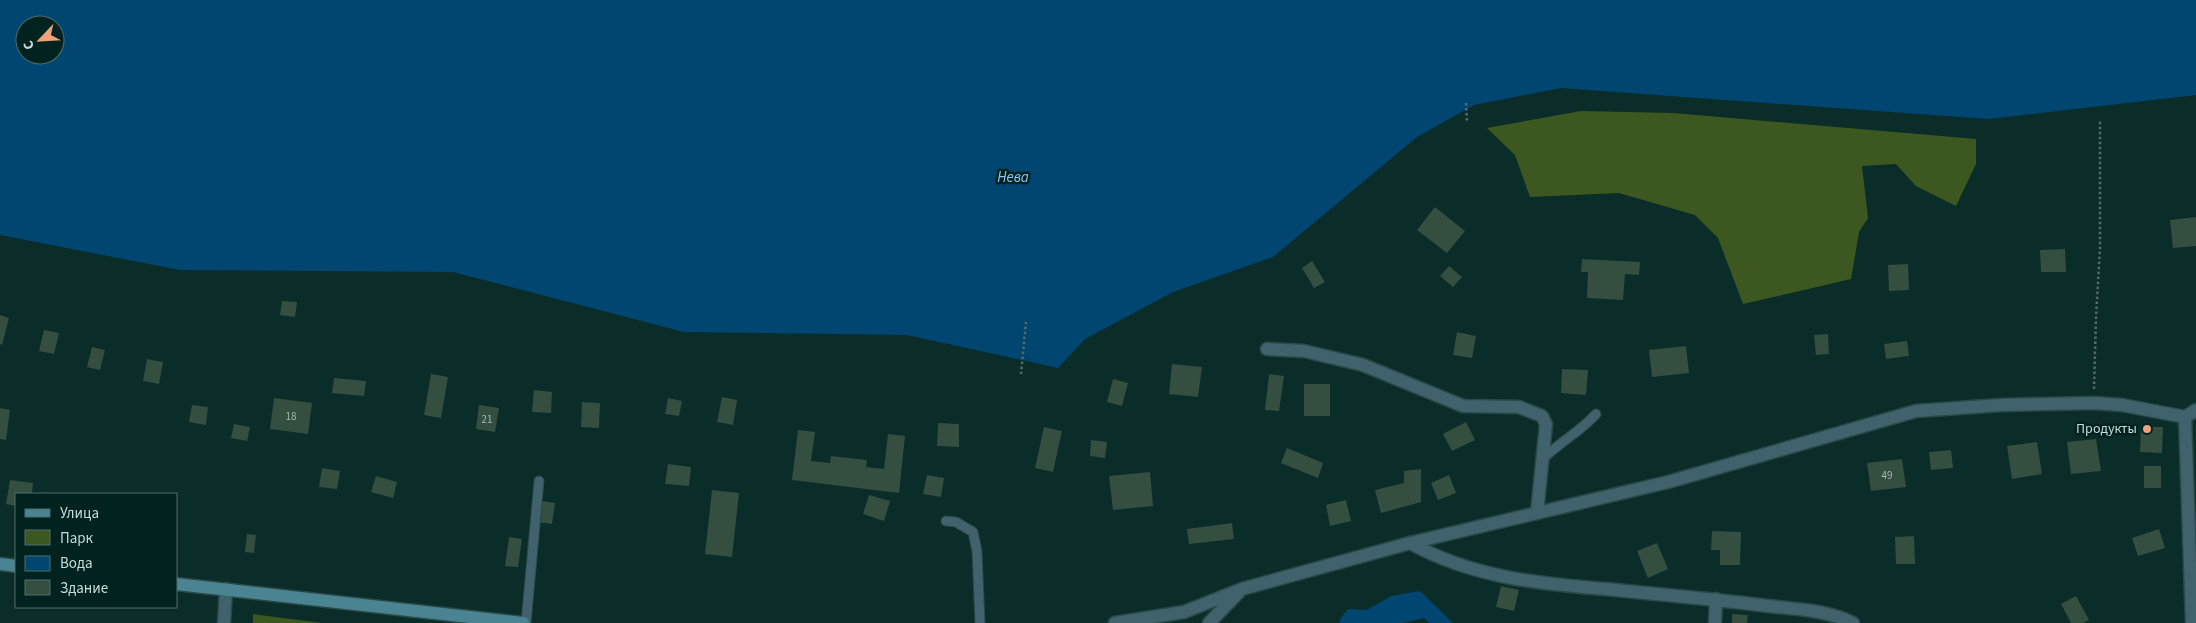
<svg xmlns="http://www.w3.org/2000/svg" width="2196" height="623" font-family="'Source Sans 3',sans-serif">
<rect width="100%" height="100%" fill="#0a2d2a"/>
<g fill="#3c5820">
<polygon points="1581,111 1673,113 1976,139 1976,164 1956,206 1916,186 1896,164 1862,166 1868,218 1859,232 1851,279 1743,304 1718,238 1695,215 1619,193 1530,197 1515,155 1487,128"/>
<polygon points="253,614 322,623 253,623"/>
</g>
<g fill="#004671" fill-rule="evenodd">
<path d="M0 0H2196V95L1988 119 1561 88 1474 105 1417 137 1273 257 1173 292 1085 339 1058 368 907 335 684 332 453 272 180 270 0 235ZM25 25H55V55H25Z"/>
<polygon points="1420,591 1453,623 1430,623 1424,618 1403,623 1340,623 1340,619 1348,609 1367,610 1391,596"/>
</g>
<g fill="#344e40">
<polygon points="1435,207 1465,231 1447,253 1417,230"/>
<polygon points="2196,217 2196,246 2173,248 2170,220"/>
<polygon points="2065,249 2066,272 2041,272 2040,250"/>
<polygon points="1582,259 1640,262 1639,275 1625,274 1623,300 1587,298 1588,272 1581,272"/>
<polygon points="1312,261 1325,282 1314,288 1302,268"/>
<polygon points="1908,264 1909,290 1889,291 1888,265"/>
<polygon points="1449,266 1462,277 1453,287 1440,276"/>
<polygon points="282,301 297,302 295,317 280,315"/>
<polygon points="0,315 9,318 2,345 0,344"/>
<polygon points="44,330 59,333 54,354 39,351"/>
<polygon points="1457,332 1476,336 1472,358 1453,355"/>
<polygon points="1828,334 1829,354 1816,355 1814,335"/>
<polygon points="1907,341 1909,356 1886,359 1884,344"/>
<polygon points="1686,346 1689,373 1652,377 1649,350"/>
<polygon points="92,347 105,350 100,370 87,367"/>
<polygon points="147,359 163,362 159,384 143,381"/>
<polygon points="1172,364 1202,367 1198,397 1169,394"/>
<polygon points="1562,369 1588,370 1586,395 1561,393"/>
<polygon points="431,374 448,377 441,418 424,415"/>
<polygon points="1269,374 1284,376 1279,411 1265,410"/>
<polygon points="334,378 366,381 364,396 332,393"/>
<polygon points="1113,379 1128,383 1122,406 1107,402"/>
<rect x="1304" y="384" width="26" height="32"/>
<polygon points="534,390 552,392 551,413 532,412"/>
<polygon points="722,397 737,400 733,425 717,422"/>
<polygon points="274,398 312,403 308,434 270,429"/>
<polygon points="668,398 682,401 679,416 665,414"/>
<polygon points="582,402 600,403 599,428 581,427"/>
<polygon points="192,405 208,407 206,425 189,422"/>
<polygon points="479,405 499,408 495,432 476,429"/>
<polygon points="0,408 10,410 6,440 0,439"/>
<polygon points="1466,422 1475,440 1452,451 1443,434"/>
<polygon points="938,423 959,424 959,447 937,446"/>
<polygon points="234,424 250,427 247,441 231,438"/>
<polygon points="1044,427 1062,431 1053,472 1035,468"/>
<polygon points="2141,427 2163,427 2162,453 2140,452"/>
<polygon points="798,430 815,432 811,461 830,463 831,456 867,460 866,467 884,469 888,434 905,436 899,493 792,480"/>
<polygon points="2096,439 2101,471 2071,474 2067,442"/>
<polygon points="1091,440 1107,442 1105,458 1090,456"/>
<polygon points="2037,442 2042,474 2012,479 2007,446"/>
<polygon points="1287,448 1323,463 1318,478 1281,463"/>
<polygon points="1951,450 1953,468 1931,470 1929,452"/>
<polygon points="1902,459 1906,487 1871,491 1867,463"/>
<polygon points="668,464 691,467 689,486 665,484"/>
<rect x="2144" y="466" width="17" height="22"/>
<polygon points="322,468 340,471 337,489 319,487"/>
<polygon points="1421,469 1421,502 1381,513 1375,490 1404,483 1404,471"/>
<polygon points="1150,472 1153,506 1113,510 1109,476"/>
<polygon points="927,475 944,478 941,497 923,494"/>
<polygon points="1449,475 1456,493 1438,500 1431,483"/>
<polygon points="376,476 397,482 393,498 371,492"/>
<polygon points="10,480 33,483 32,494 16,494 16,506 6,504"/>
<polygon points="712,490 739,493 732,557 705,554"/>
<polygon points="869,495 890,501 884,521 863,514"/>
<polygon points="1346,500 1351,521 1330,526 1326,505"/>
<polygon points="540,501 555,503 552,524 537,522"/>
<polygon points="1232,523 1234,539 1189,544 1187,529"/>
<polygon points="2159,529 2165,548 2138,556 2132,538"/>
<polygon points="1712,531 1741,532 1740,565 1720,565 1720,550 1711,550"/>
<polygon points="247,534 256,535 254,553 245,552"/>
<polygon points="1914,536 1915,564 1896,564 1895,537"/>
<polygon points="509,537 522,539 518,567 505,566"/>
<polygon points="1657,543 1668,569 1648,578 1637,551"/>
<polygon points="1501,586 1519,590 1514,611 1496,607"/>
<polygon points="2076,596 2089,620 2083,623 2071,623 2061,604"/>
<polygon points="1732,614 1748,615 1747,623 1732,623"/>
</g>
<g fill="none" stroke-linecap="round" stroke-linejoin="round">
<g stroke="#294946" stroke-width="11">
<g id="lane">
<path d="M1542 460C1559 442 1579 433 1596 414"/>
<polyline points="946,521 956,522 973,532 977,551 980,623"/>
<polyline points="526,623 539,481"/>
</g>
</g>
<g stroke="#294946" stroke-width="15">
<g id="street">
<polyline points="1267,349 1304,351 1363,365 1463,406 1519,407 1542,416 1546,424 1537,513"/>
<polyline points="2185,417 2192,623"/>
<path d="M1410 543C1475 579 1544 584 1616 590 1664 595 1712 599 1760 605 1790 609 1826 609 1853 623"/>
<polyline points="224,623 226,589"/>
<polyline points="1115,623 1184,612 1242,589 1410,543 1668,482 1916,411 2001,405 2094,403 2122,405 2185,417 2196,410"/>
<polyline points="1209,623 1239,592"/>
<polyline points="1715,623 1716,599"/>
</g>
</g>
<g stroke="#294946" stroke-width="15">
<g id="secondary">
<polyline points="0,564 16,566"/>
<polyline points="176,584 523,623"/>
</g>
</g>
<g stroke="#506d6a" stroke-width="2.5" stroke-dasharray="2.5 2.5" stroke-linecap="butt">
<polyline points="1466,103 1467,122"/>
<polyline points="1021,374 1026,322"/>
<polyline points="2094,389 2096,317 2100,248 2100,120"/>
</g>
<use href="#lane" stroke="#3f626c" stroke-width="9"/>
<use href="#street" stroke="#3f626c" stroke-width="12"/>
<use href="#secondary" stroke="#4a8493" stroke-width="12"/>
</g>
<circle fill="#f1a27b" stroke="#002320" stroke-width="2" cx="2147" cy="429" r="5"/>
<g text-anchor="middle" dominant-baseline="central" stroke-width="5" stroke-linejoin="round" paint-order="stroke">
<g font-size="11" fill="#a4b8b4">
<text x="291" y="416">18</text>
<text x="487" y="419">21</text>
<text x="1887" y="475">49</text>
</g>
<g font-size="14" fill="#cadcda" stroke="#002320" text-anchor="end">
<text x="2137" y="429">Продукты</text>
</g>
<g font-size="15" font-style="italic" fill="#88c8fe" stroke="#002320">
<text x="1013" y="177">Нева</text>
</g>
</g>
<rect x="15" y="493" width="162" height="115" fill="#002320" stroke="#516d6a"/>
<rect x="25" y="509" width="25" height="8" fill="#4a8493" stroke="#516d6a"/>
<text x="60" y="518" font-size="15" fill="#cadcda">Улица</text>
<rect x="25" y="530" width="25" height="15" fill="#3c5820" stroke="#516d6a"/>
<text x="60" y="543" font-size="15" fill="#cadcda">Парк</text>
<rect x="25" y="556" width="25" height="15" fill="#004671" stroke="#516d6a"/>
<text x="60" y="568" font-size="15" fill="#cadcda">Вода</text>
<rect x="25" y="580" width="25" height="15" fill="#344e40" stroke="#516d6a"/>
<text x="60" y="593" font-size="15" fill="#cadcda">Здание</text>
<g transform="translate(40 40) rotate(245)"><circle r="24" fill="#002320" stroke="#516d6a"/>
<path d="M0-4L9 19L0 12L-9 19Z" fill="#f1a27b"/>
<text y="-8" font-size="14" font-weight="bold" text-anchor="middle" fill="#cadcda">С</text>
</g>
</svg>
